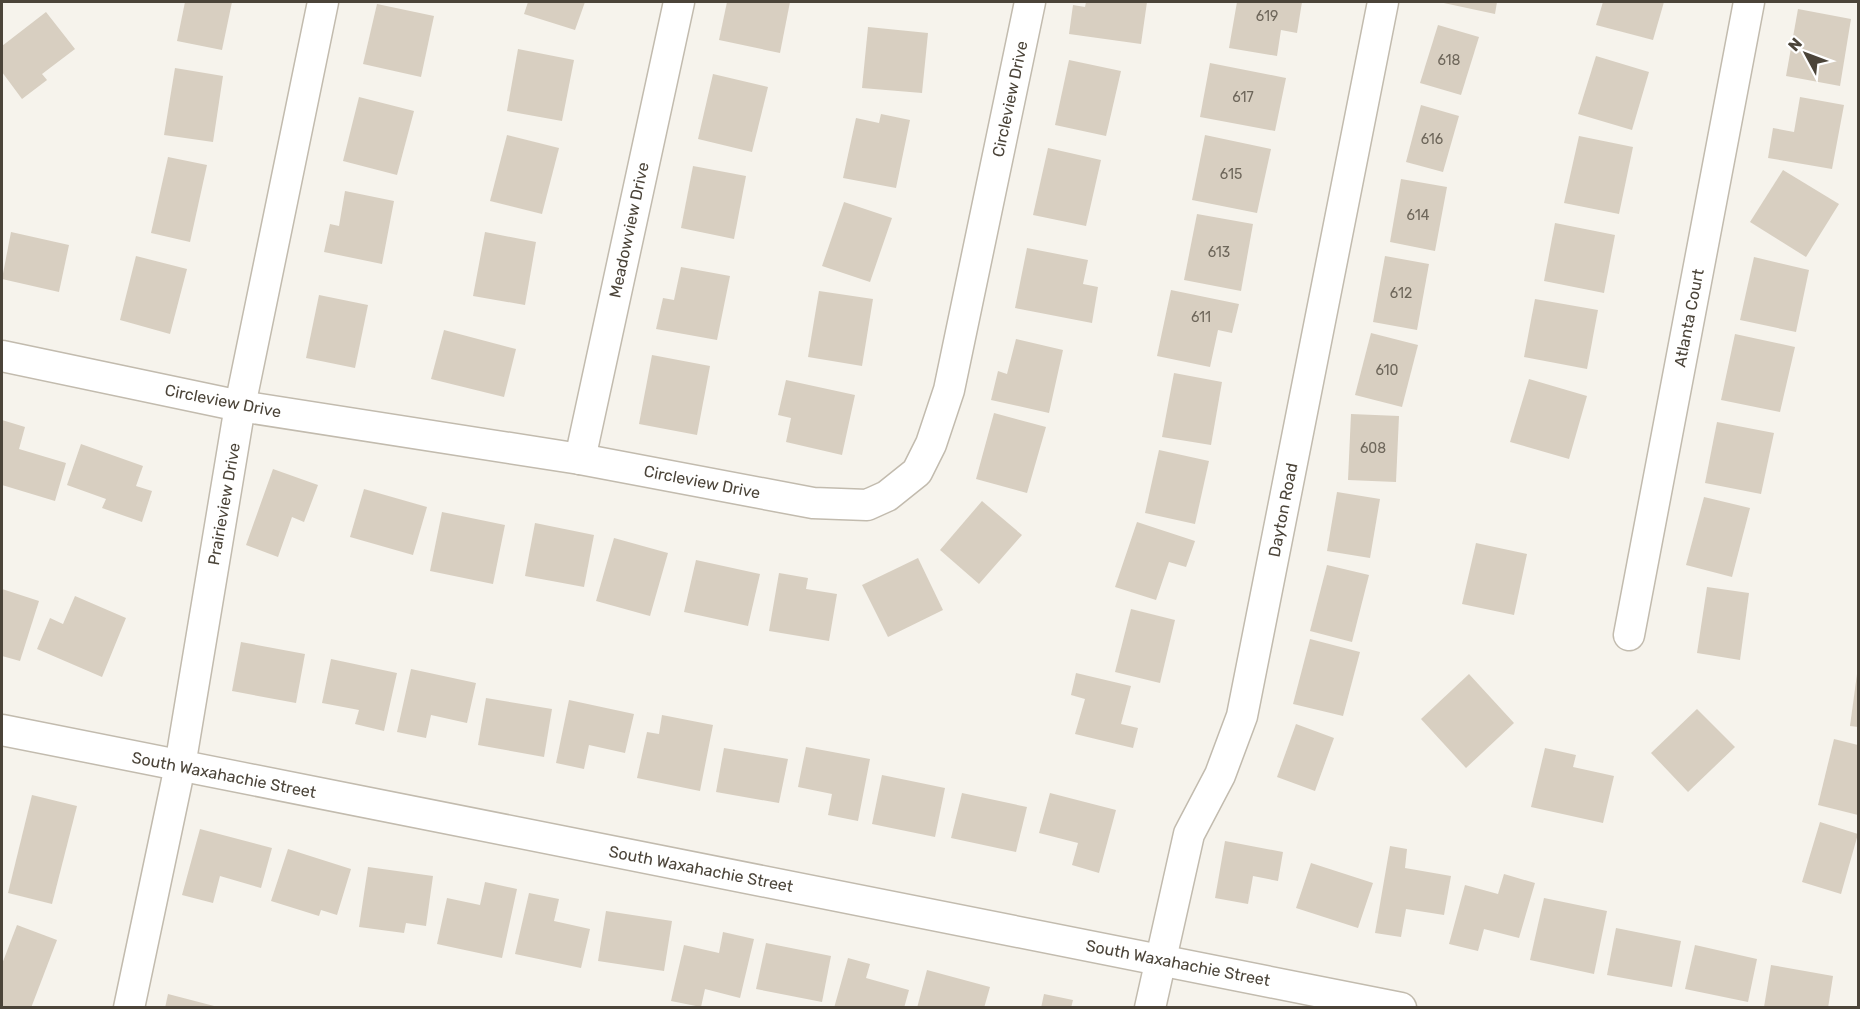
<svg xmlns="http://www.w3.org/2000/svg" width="1860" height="1009" font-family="Rubik,sans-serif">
<rect width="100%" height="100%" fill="#f6f3ec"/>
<g fill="#d8cfc1">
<polygon points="185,2 232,2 222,50 177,41"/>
<polygon points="528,2 585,2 575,30 524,14"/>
<polygon points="727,2 790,2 780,53 719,40"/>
<polygon points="1086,2 1147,2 1141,44 1069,34 1073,5 1085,7"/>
<polygon points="1237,2 1302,2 1297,33 1281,30 1277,56 1229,48"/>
<polygon points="1439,2 1497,2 1495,14"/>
<polygon points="1603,2 1664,2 1653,40 1596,25"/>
<polygon points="377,4 434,16 421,77 363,64"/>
<polygon points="1798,9 1851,19 1840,86 1786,76"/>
<polygon points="46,12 75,49 42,74 47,80 22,99 2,72 2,46"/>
<polygon points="1438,25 1479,37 1461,95 1420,83"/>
<polygon points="868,27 928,33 922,93 862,88"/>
<polygon points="518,49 574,60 562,121 507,111"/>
<polygon points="1596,56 1649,72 1632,130 1578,114"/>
<polygon points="1069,60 1121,71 1106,136 1055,125"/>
<polygon points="1210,63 1286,78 1275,131 1200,117"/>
<polygon points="175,68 223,76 213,142 164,135"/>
<polygon points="713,74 768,87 752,152 698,139"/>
<polygon points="359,97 414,111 397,175 343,161"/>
<polygon points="1800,97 1844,105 1832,169 1768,158 1773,128 1794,132"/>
<polygon points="1421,105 1459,116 1443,172 1406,162"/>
<polygon points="881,114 910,120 896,188 843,178 856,118 879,123"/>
<polygon points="507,135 559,148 542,214 490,201"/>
<polygon points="1205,135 1271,149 1257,213 1192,200"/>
<polygon points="1579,136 1633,147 1619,214 1564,203"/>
<polygon points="1048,148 1101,160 1086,226 1033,215"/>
<polygon points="168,157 207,165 190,242 151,233"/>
<polygon points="693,166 746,176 734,239 681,228"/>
<polygon points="1783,170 1839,204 1806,257 1750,222"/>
<polygon points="1401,179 1447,187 1435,251 1390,242"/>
<polygon points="345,191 394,201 382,264 324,252 330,224 339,226"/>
<polygon points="844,202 892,218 870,282 822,266"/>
<polygon points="1197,214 1253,224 1241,291 1184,280"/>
<polygon points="1555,223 1615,235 1604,293 1544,281"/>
<polygon points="11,232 69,245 59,292 2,279"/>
<polygon points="485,232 536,242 525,305 473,296"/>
<polygon points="1027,248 1088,260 1083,284 1098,287 1092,323 1015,308"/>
<polygon points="136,256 187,269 170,334 120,320"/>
<polygon points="1385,256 1429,264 1417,330 1373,322"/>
<polygon points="1754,257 1809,270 1796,332 1740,320"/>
<polygon points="681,267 730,276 717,340 656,329 663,298 674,300"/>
<polygon points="1171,290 1239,304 1232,333 1218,330 1210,367 1157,356"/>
<polygon points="819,291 873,299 862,366 808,357"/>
<polygon points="319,295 368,305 355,368 306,358"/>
<polygon points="1535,299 1598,310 1587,369 1524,357"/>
<polygon points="444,330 516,349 504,397 431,379"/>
<polygon points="1371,333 1418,345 1402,407 1355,395"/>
<polygon points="1735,334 1795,347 1780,412 1721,400"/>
<polygon points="1016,339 1063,350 1049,413 991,400 998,371 1007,374"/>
<polygon points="652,355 710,366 697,435 639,424"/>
<polygon points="1174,373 1222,382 1211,445 1162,437"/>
<polygon points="1529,379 1587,396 1569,459 1510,442"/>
<polygon points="786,380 855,395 842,455 786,442 791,418 778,415"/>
<polygon points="994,413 1046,427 1027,493 976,479"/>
<polygon points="1351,414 1399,416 1396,482 1348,480"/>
<polygon points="2,420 25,427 19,449 66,463 55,501 2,485"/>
<polygon points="1717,422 1774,433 1761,494 1705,483"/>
<polygon points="81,444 143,466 136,486 152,491 142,522 102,508 106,499 67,485"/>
<polygon points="1159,450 1209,461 1195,524 1145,513"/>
<polygon points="273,469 318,485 304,522 292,517 278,557 246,545"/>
<polygon points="364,489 427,507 413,555 350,537"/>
<polygon points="1337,492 1380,499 1370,558 1327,551"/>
<polygon points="1704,497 1750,508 1732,577 1686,565"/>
<polygon points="982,501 1022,535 979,584 940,550"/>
<polygon points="442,512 505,525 493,584 430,571"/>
<polygon points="1137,522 1195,541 1186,567 1169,562 1156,600 1115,587"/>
<polygon points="535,523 594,535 584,587 525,576"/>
<polygon points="614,538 668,553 650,616 596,601"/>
<polygon points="1476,543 1527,554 1514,615 1462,604"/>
<polygon points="918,558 943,610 888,637 862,585"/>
<polygon points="696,560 760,574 748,626 684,612"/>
<polygon points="1327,565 1369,575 1352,642 1310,631"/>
<polygon points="779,573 808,578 806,589 837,594 829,641 769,631"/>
<polygon points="1707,587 1749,593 1740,660 1697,653"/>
<polygon points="2,589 39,601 20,661 2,656"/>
<polygon points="75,596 126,618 102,677 37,649 50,618 63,624"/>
<polygon points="1131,609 1175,620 1160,683 1115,672"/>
<polygon points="1310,639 1360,652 1343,716 1293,704"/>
<polygon points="241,642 305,654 296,703 232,691"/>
<polygon points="331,659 397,673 384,731 355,724 359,710 322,703"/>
<polygon points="411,669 476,683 467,723 431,715 426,738 397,732"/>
<polygon points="1076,673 1131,686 1121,724 1138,728 1133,748 1075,734 1085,699 1071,695"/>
<polygon points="1469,674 1514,723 1466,768 1421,719"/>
<polygon points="1857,674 1858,674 1858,727 1850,726"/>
<polygon points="486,698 552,709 544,757 478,745"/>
<polygon points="569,700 634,714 625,753 589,745 584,769 556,763"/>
<polygon points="1697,709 1735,747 1688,792 1651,753"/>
<polygon points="662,715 713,725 700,791 637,778 647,732 659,734"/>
<polygon points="1296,724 1334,738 1315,791 1277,777"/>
<polygon points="1834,739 1858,745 1858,815 1818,805"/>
<polygon points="806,747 870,759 858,821 828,815 832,794 798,787"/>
<polygon points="724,748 788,759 779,803 716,792"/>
<polygon points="1545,748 1576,755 1573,767 1614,776 1603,823 1531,807"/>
<polygon points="882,775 945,788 935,837 872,824"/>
<polygon points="962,793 1027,807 1016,852 951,838"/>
<polygon points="1050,793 1116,810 1099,873 1072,865 1078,843 1039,833"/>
<polygon points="32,795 77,806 52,904 8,893"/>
<polygon points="1820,822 1858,834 1841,894 1802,882"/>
<polygon points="200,829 272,848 261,888 220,876 213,903 182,895"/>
<polygon points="1225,841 1283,852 1278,881 1253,876 1248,904 1215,898"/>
<polygon points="1390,846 1407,849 1405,868 1451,876 1444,915 1406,909 1401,937 1375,933"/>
<polygon points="288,849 351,869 337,915 321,910 319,916 271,901"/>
<polygon points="1311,863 1373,883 1358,928 1296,908"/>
<polygon points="368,867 433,876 426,926 406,923 404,933 359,927"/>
<polygon points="1504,874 1535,883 1519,938 1484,929 1478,951 1449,944 1465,885 1498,894"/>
<polygon points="485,882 517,889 502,958 437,944 447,898 480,905"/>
<polygon points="529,893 559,899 554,921 590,929 581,968 515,954"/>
<polygon points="1544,898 1607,911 1594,974 1530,960"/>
<polygon points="606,911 672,921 664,971 598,961"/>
<polygon points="17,925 57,940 31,1008 2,1008 2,964"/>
<polygon points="1616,928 1681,941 1672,987 1607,975"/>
<polygon points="723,932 754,939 740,998 705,989 701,1007 671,1001 684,945 719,953"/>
<polygon points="766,943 831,956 822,1002 756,989"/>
<polygon points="1695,945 1757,959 1748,1002 1685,989"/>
<polygon points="848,958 870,964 866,978 909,990 904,1008 834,1008"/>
<polygon points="1771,965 1833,976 1828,1008 1764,1007"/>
<polygon points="927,970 990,987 984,1008 917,1008"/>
<polygon points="168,994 218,1007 218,1008 165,1008"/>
<polygon points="1044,994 1073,1000 1071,1008 1041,1008"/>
</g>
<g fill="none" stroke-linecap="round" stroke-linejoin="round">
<g stroke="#c2bbae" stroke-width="33">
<g id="street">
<polyline points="2,356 240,406 580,459 813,503 867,505 887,496 917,472 931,444 949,390 1030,2"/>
<polyline points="580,459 679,2"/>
<polyline points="1629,635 1749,2"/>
<polyline points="2,730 1401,1008"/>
<polyline points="129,1008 180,766 240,406 323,2"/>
<polyline points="1150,1008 1189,834 1220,775 1242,716 1383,2"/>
</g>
</g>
<use href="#street" stroke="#fff" stroke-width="30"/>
</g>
<g text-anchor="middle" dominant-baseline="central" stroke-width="4.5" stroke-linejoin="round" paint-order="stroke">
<g font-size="14" fill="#6e675b">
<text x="1267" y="16">619</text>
<text x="1449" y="60">618</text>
<text x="1243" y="97">617</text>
<text x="1432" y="139">616</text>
<text x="1231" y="174">615</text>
<text x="1418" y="215">614</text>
<text x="1219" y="252">613</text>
<text x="1401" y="293">612</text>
<text x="1201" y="317">611</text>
<text x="1387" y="370">610</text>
<text x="1373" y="448">608</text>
</g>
<g font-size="16" fill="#4b4439" stroke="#fff">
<text transform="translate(1010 99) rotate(-78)">Circleview Drive</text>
<text transform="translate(629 230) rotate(-78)">Meadowview Drive</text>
<text transform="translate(1689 318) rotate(-79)">Atlanta Court</text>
<text transform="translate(223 401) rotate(11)">Circleview Drive</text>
<text transform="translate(702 482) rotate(11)">Circleview Drive</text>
<text transform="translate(224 504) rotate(-80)">Prairieview Drive</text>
<text transform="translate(1283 510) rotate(-79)">Dayton Road</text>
<text transform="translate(224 775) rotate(11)">South Waxahachie Street</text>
<text transform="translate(701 869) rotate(11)">South Waxahachie Street</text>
<text transform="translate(1178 963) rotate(11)">South Waxahachie Street</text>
</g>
</g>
<rect width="1860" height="1009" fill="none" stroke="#4b4439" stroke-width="6"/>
<g transform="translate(1806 54) rotate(311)" stroke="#ffffff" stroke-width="4.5" paint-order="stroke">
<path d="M0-4.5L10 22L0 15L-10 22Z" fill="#4b4439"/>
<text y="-9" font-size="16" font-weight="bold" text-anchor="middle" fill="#4b4439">N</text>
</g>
</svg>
